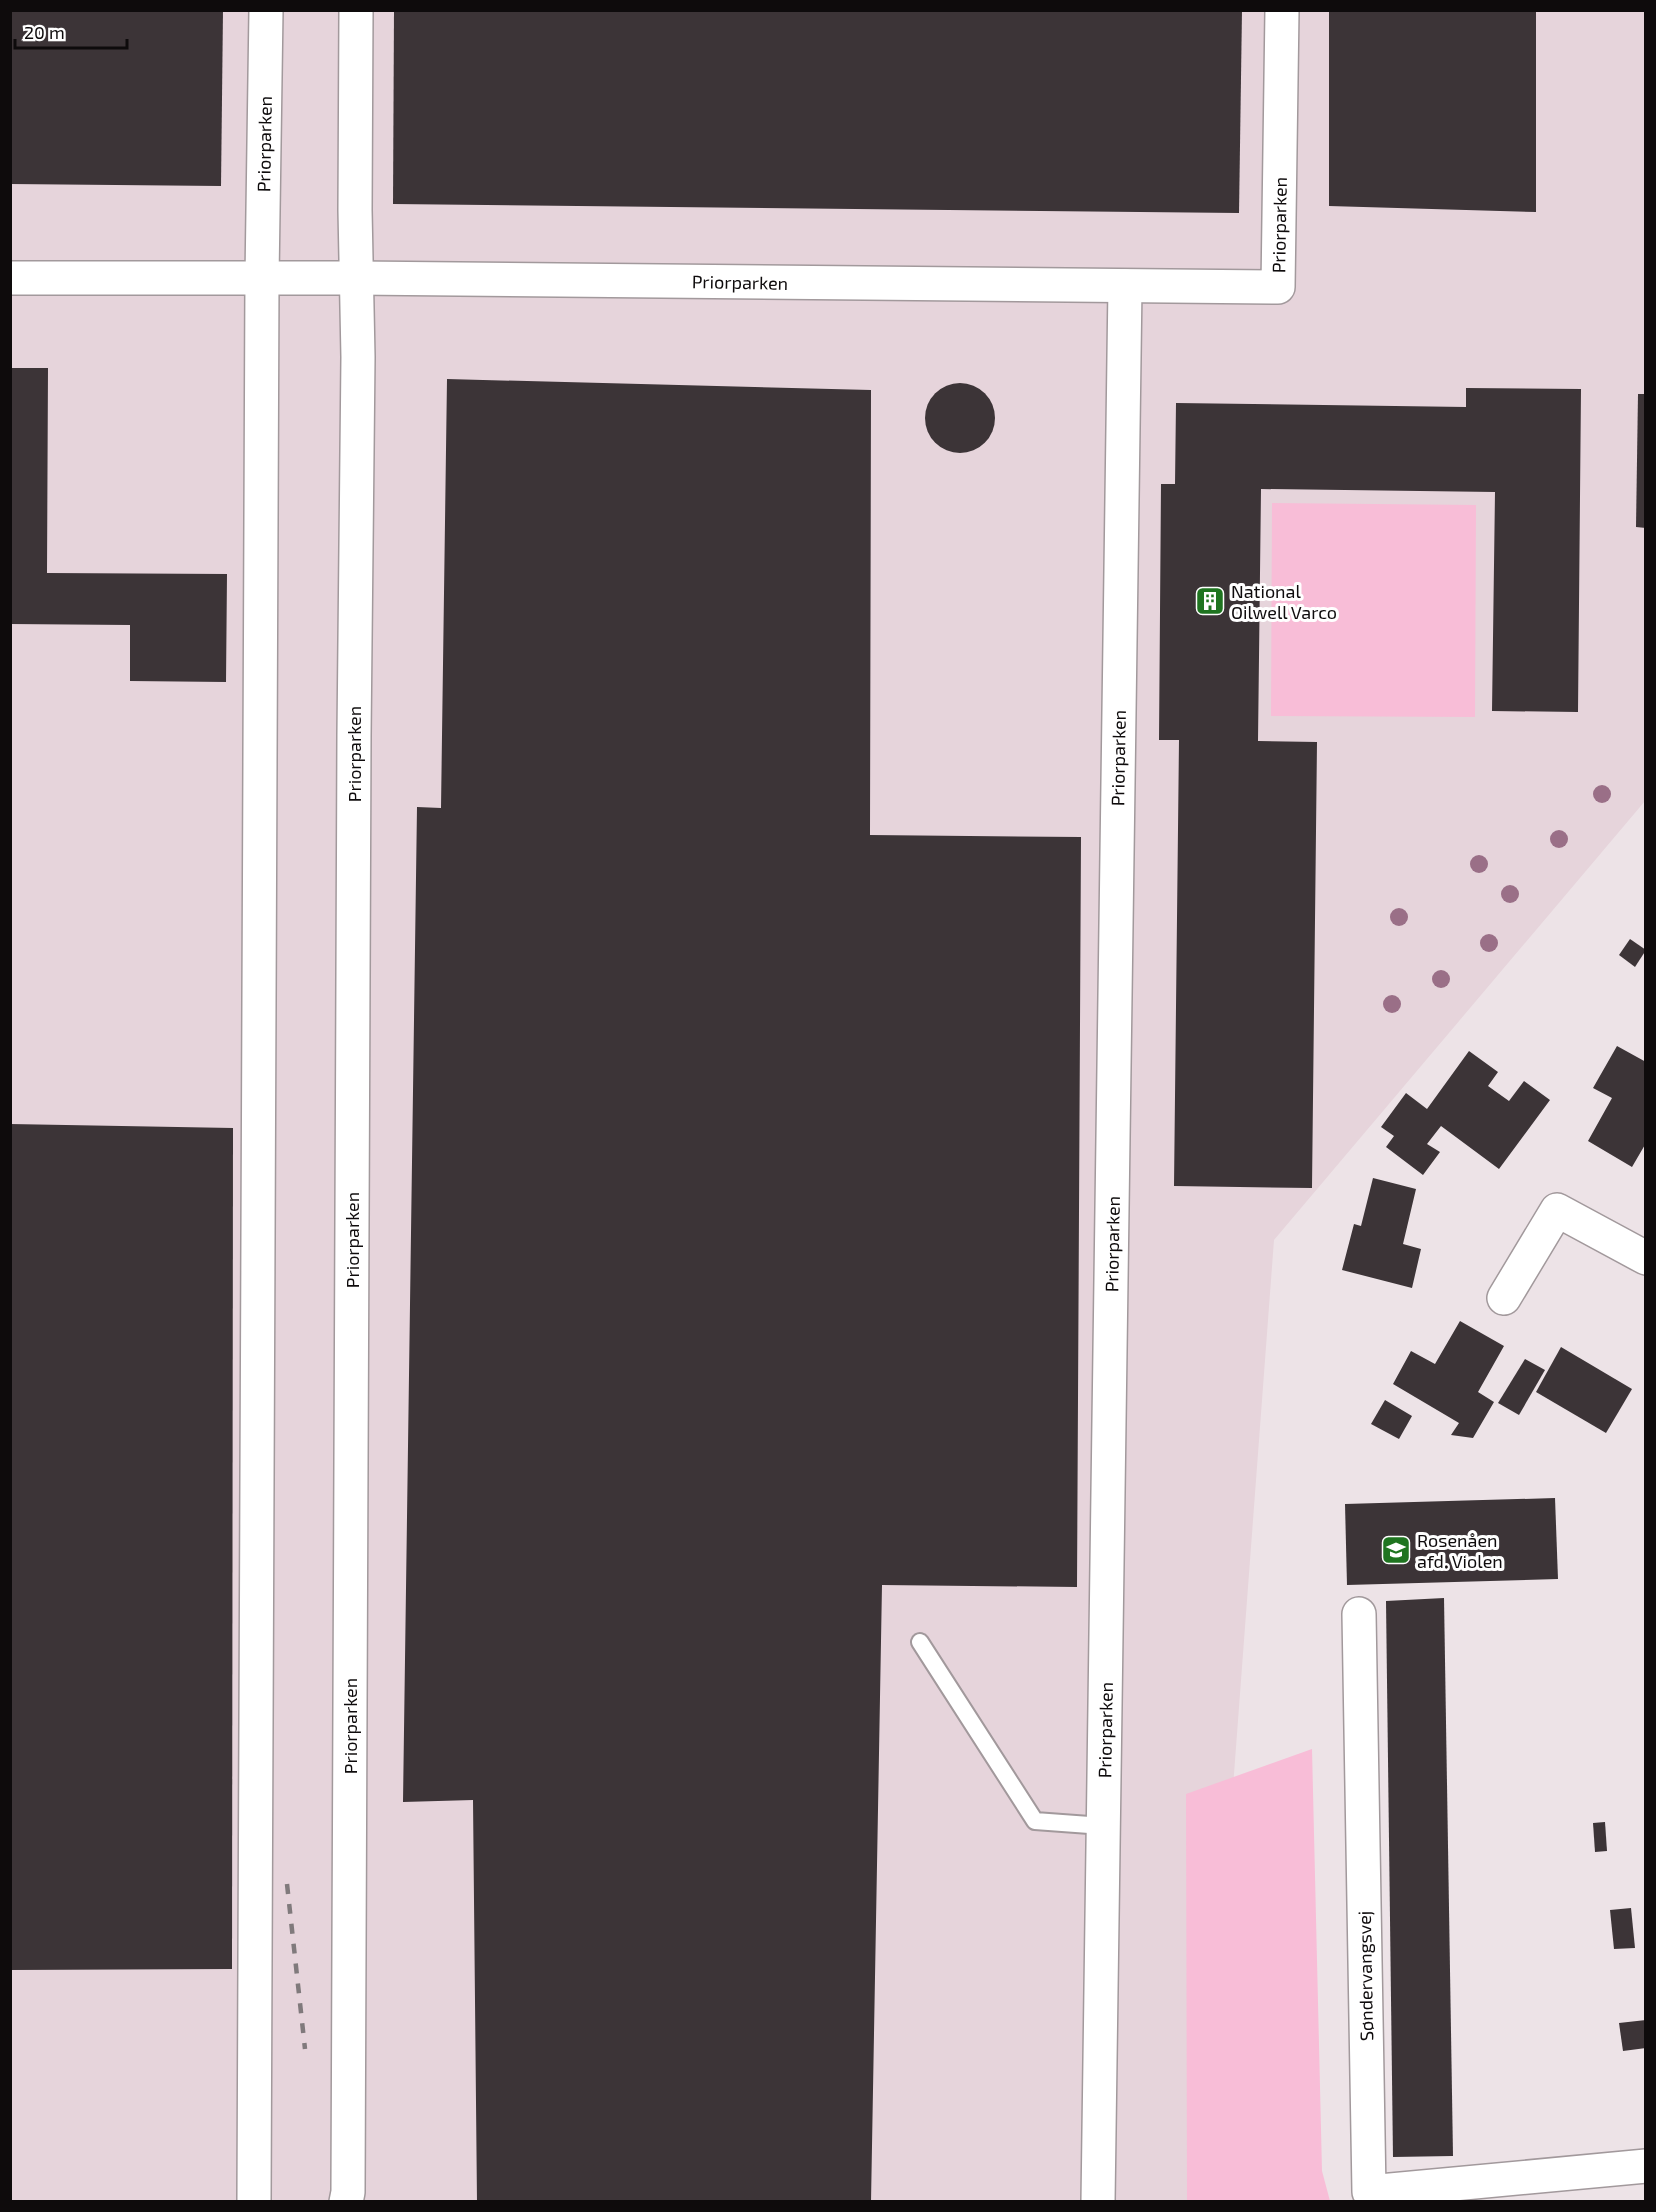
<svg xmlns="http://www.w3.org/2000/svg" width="1656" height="2212" font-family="'Exo 2',sans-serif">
<rect width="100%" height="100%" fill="#ede3e7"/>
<polygon fill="#e6d4db" points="11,11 1645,11 1645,801 1274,1240 1202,2201 11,2202"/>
<g fill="#f8bdd7">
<polygon points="1272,503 1476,505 1475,717 1271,716"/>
<polygon points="1312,1749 1322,2171 1330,2201 1187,2201 1186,1794"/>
</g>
<g fill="#3c3437">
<polygon points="10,10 223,10 221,186 10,184"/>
<polygon points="394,10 1242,10 1239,213 393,204"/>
<polygon points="1329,10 1536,10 1536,212 1329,206"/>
<polygon points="10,368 48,368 47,573 227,574 226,682 130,681 130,625 10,624"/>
<polygon points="447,379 871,390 870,835 1081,837 1077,1587 882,1585 871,2202 477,2202 473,1800 403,1802 417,807 441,808"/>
<circle cx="960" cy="418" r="35"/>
<polygon points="1466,388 1581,389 1578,712 1492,711 1495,492 1261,489 1258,741 1317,742 1312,1188 1174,1186 1179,740 1159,740 1161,484 1175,484 1176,403 1466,407"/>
<polygon points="1638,394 1646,394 1646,528 1636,527"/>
<polygon points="1630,939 1646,950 1635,967 1619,955"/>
<polygon points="1617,1046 1646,1062 1646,1143 1632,1167 1588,1141 1612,1098 1593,1088"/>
<polygon points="1469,1051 1498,1072 1488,1086 1509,1101 1524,1081 1550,1100 1499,1169 1441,1126 1427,1144 1440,1152 1423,1175 1386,1147 1394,1136 1381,1127 1406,1093 1427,1109"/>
<polygon points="10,1124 233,1128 232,1969 10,1970"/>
<polygon points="1373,1178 1416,1189 1403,1244 1421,1249 1412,1288 1342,1270 1354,1224 1361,1226"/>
<polygon points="1460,1321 1504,1346 1478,1392 1494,1402 1473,1438 1451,1435 1459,1423 1393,1384 1411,1351 1435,1364"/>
<polygon points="1561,1347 1632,1389 1606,1433 1536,1392"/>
<polygon points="1525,1359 1545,1370 1519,1415 1498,1403"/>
<polygon points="1385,1400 1412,1416 1399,1439 1371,1424"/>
<polygon points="1555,1498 1558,1579 1347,1585 1345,1504"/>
<polygon points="1444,1598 1453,2156 1393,2157 1386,1601"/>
<polygon points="1605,1822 1607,1851 1595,1852 1593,1823"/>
<polygon points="1631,1908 1635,1948 1614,1949 1610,1910"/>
<polygon points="1646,2020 1646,2048 1623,2051 1619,2023"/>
</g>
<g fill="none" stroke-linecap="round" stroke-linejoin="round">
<g stroke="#a2999c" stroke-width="20">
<polyline id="lane" points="920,1642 1035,1821 1103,1826"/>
</g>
<g stroke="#a2999c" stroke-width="36">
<g id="street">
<polyline points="10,278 356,278 1278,287 1282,10"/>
<polyline points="1504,1298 1557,1210 1646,1258"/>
<polyline points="1359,1614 1369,2192 1646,2166"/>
<polyline points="254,2202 262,278 266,10"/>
<polyline points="346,2202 348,2192 354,735 358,357 355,210 356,10"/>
<polyline points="1098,2202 1125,286"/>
</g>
</g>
<use href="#lane" stroke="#fff" stroke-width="16"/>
<use href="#street" stroke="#fff" stroke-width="33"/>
<polyline stroke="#807a7c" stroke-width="4.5" stroke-dasharray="10 10" stroke-linecap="butt" points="287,1884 305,2049"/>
</g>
<g fill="#9a6f87">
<circle cx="1602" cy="794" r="9"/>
<circle cx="1559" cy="839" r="9"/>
<circle cx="1479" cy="864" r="9"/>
<circle cx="1510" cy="894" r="9"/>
<circle cx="1399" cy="917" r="9"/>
<circle cx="1489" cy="943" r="9"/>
<circle cx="1441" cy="979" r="9"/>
<circle cx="1392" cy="1004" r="9"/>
</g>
<defs>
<g id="building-square" transform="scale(1.5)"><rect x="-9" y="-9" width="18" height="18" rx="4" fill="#1f7420" stroke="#fff"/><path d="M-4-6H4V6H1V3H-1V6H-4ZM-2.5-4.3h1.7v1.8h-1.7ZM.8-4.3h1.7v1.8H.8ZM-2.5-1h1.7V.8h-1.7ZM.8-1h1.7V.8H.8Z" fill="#fff"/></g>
<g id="school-square" transform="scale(1.5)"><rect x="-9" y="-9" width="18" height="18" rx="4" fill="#1f7420" stroke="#fff"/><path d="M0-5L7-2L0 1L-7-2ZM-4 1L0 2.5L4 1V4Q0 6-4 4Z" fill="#fff"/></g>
</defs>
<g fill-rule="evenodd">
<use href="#building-square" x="1210" y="601"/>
<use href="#school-square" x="1396" y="1550"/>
</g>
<g text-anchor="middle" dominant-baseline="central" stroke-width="6" stroke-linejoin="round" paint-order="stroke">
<g font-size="18" fill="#0e0b0c" stroke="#fff">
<text transform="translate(264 144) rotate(-89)">Priorparken</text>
<text transform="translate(1279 225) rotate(-89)">Priorparken</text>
<text transform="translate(740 282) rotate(1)">Priorparken</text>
<text transform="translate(354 754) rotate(-90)">Priorparken</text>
<text transform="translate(1118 758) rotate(-89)">Priorparken</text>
<text transform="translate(352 1240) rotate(-90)">Priorparken</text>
<text transform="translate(1112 1244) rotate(-89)">Priorparken</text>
<text transform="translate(350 1726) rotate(-90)">Priorparken</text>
<text transform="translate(1105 1730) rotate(-89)">Priorparken</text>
<text transform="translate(1365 1976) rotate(-91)">Søndervangsvej</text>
</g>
<g font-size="18" fill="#0e0b0c" stroke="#fff" text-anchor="start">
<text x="1231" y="591">National<tspan x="1231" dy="21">Oilwell Varco</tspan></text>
<text x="1417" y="1540">Rosenåen<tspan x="1417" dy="21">afd. Violen</tspan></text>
</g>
</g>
<rect width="1656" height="2212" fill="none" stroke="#0e0b0c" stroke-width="24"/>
<path d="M15 39v9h112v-9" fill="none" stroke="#0e0b0c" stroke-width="3"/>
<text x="24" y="39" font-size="18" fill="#0e0b0c" stroke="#ffffff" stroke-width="4.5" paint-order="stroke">20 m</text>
</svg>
